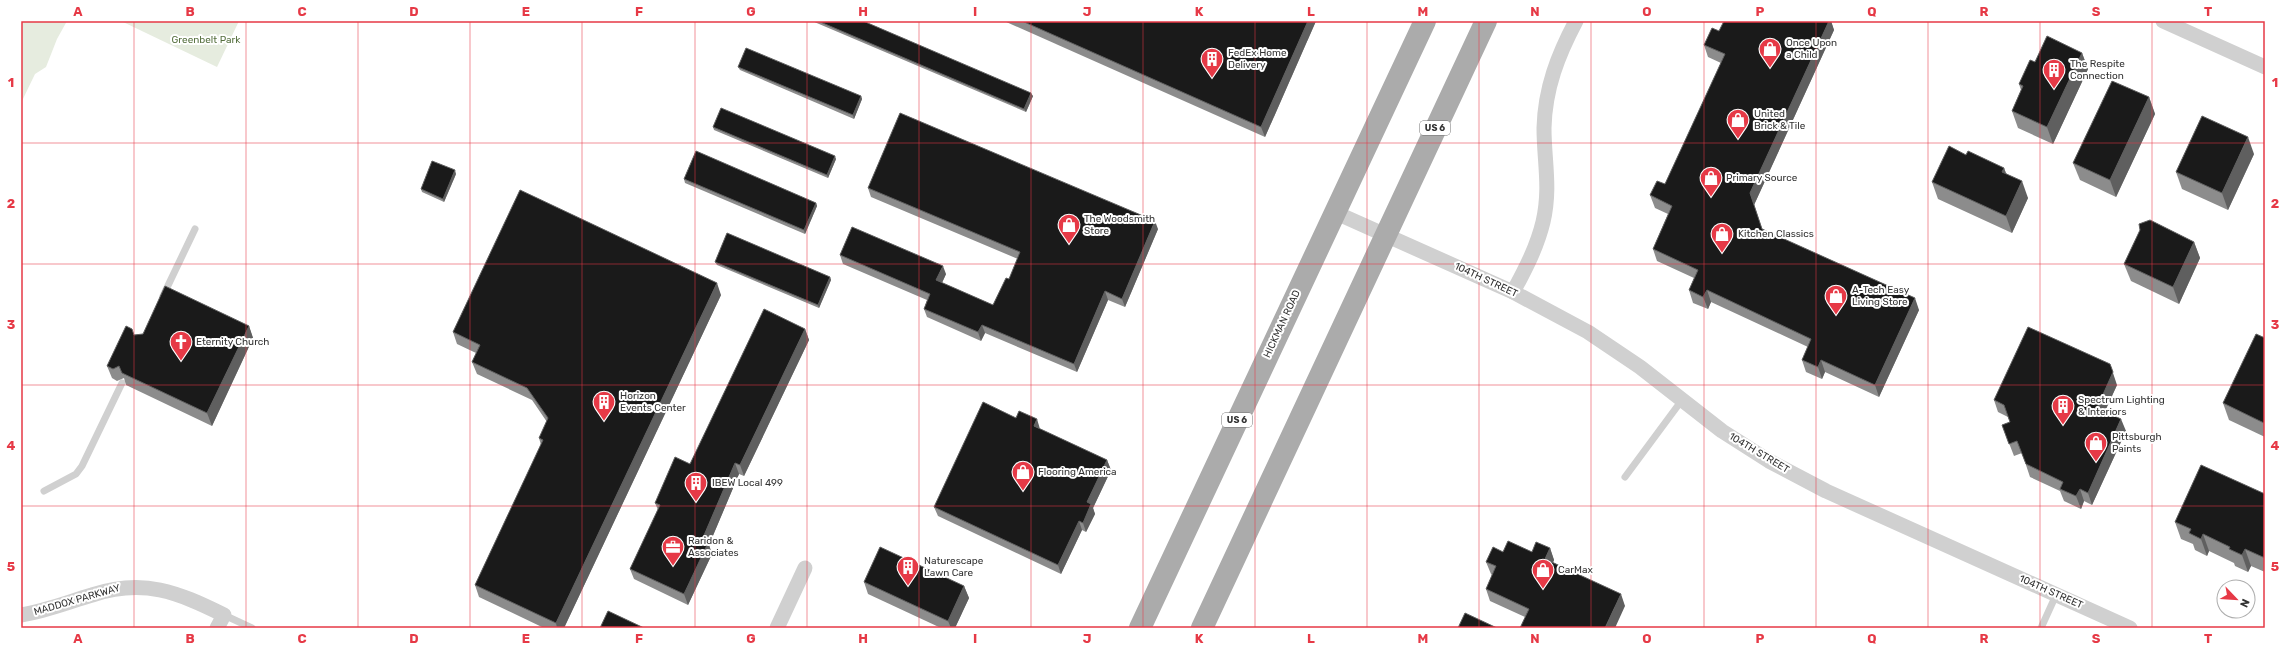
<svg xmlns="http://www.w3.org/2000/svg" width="2286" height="649" font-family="Rubik,sans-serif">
<rect width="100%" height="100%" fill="#fff"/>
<g fill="#e6ecdf">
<polygon points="21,21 67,21 57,39 46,67 35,74 21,103"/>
<polygon points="121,21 239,21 217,67"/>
</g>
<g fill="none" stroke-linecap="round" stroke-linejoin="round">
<g stroke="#d0d0d0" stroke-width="7">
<polyline points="163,296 195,229"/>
<polyline points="1625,477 1682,400"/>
<polyline points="44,491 76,474 82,466 122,383"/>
<polyline points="224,615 252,628"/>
<polyline points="2041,628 2056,595"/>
</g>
<g stroke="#d0d0d0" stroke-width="15">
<polyline points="2163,21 2265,67"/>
<polyline points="1334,212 1513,292 1588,332 1640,367 1722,431 1769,461 1826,491 2130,628"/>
<path d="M1513 292C1525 270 1537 247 1543 222 1551 188 1544 161 1544 128 1545 88 1558 55 1576 21"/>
<path d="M21 615C46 611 68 602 92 595 144 578 177 592 224 615L217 628"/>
<polyline points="777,628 805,568"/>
</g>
<g stroke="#ababab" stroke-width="22">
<polyline points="1140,628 1425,21"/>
<polyline points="1202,628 1486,21"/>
</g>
</g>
<g fill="#8c8c8c">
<polygon points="812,21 863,21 1033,96 1026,112"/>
<polygon points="1004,21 1316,21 1265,137"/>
<polygon points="1831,21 1834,30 1754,205 1762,229 1919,310 1879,397 1825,372 1822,379 1806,372 1802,360 1808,347 1711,302 1708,309 1693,303 1689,290 1694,278 1657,261 1653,249 1668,214 1655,208 1650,195 1665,184 1721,63 1708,57 1704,45 1719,31"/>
<polygon points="2082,53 2088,69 2053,144 2018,128 2012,111 2021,90 2019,84 2035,62"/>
<polygon points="738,67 861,96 862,99 854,119 740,70"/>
<polygon points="2149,97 2155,114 2116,197 2080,180 2073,163"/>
<polygon points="713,127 836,159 828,178 714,130"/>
<polygon points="2254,154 2228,210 2182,189 2176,172"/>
<polygon points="1966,155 2004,168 2006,173 2028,198 2012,233 1938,199 1932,182"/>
<polygon points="456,174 444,202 422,192 421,189"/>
<polygon points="684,179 816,203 817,206 805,234 685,183"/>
<polygon points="868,188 1158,229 1125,307 1108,300 1077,372 985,333 981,341 927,317 924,309 927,300 843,264 840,255 946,274 942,283 993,305 1009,279 1018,259 871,197"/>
<polygon points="2194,242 2200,258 2179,304 2131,281 2124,264"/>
<polygon points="715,262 830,277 831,280 819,308 717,265"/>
<polygon points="721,295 564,628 544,628 479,597 475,585 541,445 539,438 547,422 532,400 477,374 472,362 476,353 457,344 453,332"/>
<polygon points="249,326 253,338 212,426 126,385 124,378 117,381 112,378 107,366 134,335"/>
<polygon points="805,329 809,340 744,476 739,474 709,545 712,554 688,605 634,579 630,569 658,510 655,503 690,464"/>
<polygon points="2265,338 2265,437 2229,420 2223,403"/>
<polygon points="2117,385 2105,411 2126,431 2092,505 2084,501 2081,509 2064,501 2060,491 2030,477 2022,453 2014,456 2002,425 2010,422 2008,417 1998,412 1994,400"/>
<polygon points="1040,429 1107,460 1111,470 1093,508 1095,514 1086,532 1082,530 1061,574 938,516 934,507"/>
<polygon points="2265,494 2265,572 2251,566 2248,572 2235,566 2234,563 2209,551 2207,556 2195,550 2193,544 2181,539 2175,522"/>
<polygon points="1550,548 1554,560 1553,562 1625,606 1525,617 1490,601 1486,589 1492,575 1491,574 1486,562"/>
<polygon points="864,582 964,586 969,598 955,628 941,628 868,594"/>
</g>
<g fill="#5f5f5f">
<polygon points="1308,21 1316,21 1265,137 1261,127"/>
<polygon points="1829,21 1831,21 1834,30 1754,205 1750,193"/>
<polygon points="2082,53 2088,69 2053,144 2047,127"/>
<polygon points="1031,93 1033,96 1026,112 1024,109"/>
<polygon points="861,96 862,99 854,119 853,115"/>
<polygon points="2149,97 2155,114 2116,197 2110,180"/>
<polygon points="2248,137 2254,154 2228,210 2222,193"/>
<polygon points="835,156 836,159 828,178 827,175"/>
<polygon points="2004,168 2010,185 2002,172"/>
<polygon points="455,170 456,174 444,202 443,199"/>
<polygon points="2022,181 2028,198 2012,233 2006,216"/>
<polygon points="816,203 817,206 805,234 804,230"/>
<polygon points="1155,221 1158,229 1125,307 1122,299"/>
<polygon points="2194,242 2200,258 2179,304 2173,287"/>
<polygon points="943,266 946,274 939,289 936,280"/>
<polygon points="830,277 831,280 819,308 818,305"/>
<polygon points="717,283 721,295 564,628 557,628 556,623"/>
<polygon points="1707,290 1711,302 1708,309 1703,297"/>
<polygon points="1105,291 1108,300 1077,372 1074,364"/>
<polygon points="1915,298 1919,310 1879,397 1875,385"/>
<polygon points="982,325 985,333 981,341 978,332"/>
<polygon points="249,326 253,338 212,426 207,413"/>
<polygon points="805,329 809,340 744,476 740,465"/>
<polygon points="1821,360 1825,372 1822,379 1818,367"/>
<polygon points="2110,364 2117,385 2101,420 2097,408"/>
<polygon points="1037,419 1040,429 1034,426"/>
<polygon points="2121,419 2126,431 2092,505 2088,493"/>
<polygon points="1107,460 1111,470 1093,508 1095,514 1086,532 1083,523 1087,502"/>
<polygon points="735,463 739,474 709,545 712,554 688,605 684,594 702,540"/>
<polygon points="2080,489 2084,501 2081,509 2076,496"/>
<polygon points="1079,521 1082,530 1061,574 1058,565"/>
<polygon points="2203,534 2209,551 2207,556 2201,539"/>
<polygon points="1550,548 1554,560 1550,571 1545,559"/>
<polygon points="2245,549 2251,566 2248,572 2242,555"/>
<polygon points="964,586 969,598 955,628 951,628 948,621"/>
<polygon points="1621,594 1625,606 1615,628 1605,628"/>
</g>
<g fill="#1a1a1a" stroke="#5f5f5f">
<polygon points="818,21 863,21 1031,93 1024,109"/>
<polygon points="1022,21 1308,21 1261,127"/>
<polygon points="1724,21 1829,21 1750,193 1762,229 1915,298 1875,385 1821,360 1818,367 1802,360 1811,339 1707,290 1703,297 1689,290 1698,270 1653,249 1672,206 1650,195 1657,181 1665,184 1725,54 1704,45 1712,28 1719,31"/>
<polygon points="2047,36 2082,53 2047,127 2012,111 2023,86 2019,84 2030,60 2035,62"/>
<polygon points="746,48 861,96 853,115 738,67"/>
<polygon points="2112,81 2149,97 2110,180 2073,163"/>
<polygon points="721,108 835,156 827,175 713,127"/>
<polygon points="900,113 1155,221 1122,299 1105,291 1074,364 982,325 978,332 924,309 930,294 840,255 852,227 943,266 936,280 993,305 1006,278 1009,279 1020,252 868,188"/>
<polygon points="2202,116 2248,137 2222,193 2176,172"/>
<polygon points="1949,146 1966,155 1968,151 2004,168 2002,172 2022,181 2006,216 1932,182"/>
<polygon points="696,151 816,203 804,230 684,179"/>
<polygon points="432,161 455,170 443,199 421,189"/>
<polygon points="520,190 717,283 556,623 475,585 543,440 539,438 548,418 527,388 472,362 480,345 453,332"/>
<polygon points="2150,220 2194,242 2173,287 2124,264 2140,230 2139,224"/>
<polygon points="727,233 830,277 818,305 715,262"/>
<polygon points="165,286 249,326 207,413 122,373 119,366 113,369 107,366 126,326 132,329 134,335 143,334"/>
<polygon points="764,309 805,329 740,465 735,463 702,540 708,543 684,594 630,569 660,505 655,503 675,457 690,464"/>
<polygon points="2028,327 2110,364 2113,372 2097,408 2121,419 2088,493 2080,489 2076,496 2060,489 2063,482 2026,464 2017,441 2009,444 2002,425 2010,422 2004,405 1994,400"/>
<polygon points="2256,334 2265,338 2265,421 2264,423 2223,403"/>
<polygon points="983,402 1016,418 1019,411 1037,419 1034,426 1107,460 1087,502 1091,504 1083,523 1079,521 1058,565 934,507"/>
<polygon points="2201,465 2265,494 2265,558 2245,549 2242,555 2229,549 2230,547 2203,534 2201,539 2189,533 2191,529 2175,522"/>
<polygon points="1508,541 1532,552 1536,542 1550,548 1545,559 1621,594 1605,628 1520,628 1529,609 1486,589 1496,566 1486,562 1493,547 1503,552"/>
<polygon points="880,547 964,586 948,621 864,582"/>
<polygon points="608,611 644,628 600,628"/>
<polygon points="1465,613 1497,628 1458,628"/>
</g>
<path fill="none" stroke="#e63946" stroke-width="1" stroke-opacity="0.55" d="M134 21V628M246 21V628M358 21V628M470 21V628M582 21V628M695 21V628M807 21V628M919 21V628M1031 21V628M1143 21V628M1255 21V628M1367 21V628M1479 21V628M1591 21V628M1704 21V628M1816 21V628M1928 21V628M2040 21V628M2152 21V628M21 143H2265M21 264H2265M21 385H2265M21 506H2265"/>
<defs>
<g id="shop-pin" transform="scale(1.15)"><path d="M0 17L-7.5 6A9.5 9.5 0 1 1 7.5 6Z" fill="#e63946" stroke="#fff"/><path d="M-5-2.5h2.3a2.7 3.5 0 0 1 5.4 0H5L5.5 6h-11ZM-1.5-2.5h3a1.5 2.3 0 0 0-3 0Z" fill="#fff"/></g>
<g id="building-pin" transform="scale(1.15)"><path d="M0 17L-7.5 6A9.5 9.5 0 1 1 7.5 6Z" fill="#e63946" stroke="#fff"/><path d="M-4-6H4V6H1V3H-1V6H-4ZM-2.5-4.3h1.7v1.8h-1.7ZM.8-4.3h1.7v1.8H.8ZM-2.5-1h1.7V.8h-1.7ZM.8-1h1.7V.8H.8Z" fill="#fff"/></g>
<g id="church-pin" transform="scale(1.15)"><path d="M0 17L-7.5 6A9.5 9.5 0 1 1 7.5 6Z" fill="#e63946" stroke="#fff"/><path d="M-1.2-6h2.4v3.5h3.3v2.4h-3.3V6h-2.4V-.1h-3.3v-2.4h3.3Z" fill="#fff"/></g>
<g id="office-pin" transform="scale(1.15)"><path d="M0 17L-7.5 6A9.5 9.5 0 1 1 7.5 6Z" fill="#e63946" stroke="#fff"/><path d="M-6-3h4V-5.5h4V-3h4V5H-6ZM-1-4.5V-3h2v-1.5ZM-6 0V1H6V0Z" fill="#fff"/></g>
</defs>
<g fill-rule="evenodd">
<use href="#shop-pin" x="1770" y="49"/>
<use href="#building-pin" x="1212" y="59"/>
<use href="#building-pin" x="2054" y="70"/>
<use href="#shop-pin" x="1738" y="120"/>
<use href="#shop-pin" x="1711" y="178"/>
<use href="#shop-pin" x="1069" y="225"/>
<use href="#shop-pin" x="1722" y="234"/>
<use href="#shop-pin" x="1836" y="296"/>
<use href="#church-pin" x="181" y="342"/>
<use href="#building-pin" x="604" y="402"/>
<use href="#building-pin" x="2063" y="406"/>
<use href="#shop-pin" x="2096" y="443"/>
<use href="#shop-pin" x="1023" y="472"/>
<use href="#building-pin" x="696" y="483"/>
<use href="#office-pin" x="673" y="547"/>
<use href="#building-pin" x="908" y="567"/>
<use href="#shop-pin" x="1543" y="570"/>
</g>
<g text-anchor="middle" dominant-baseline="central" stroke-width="4" stroke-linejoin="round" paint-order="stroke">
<g fill="#fff" stroke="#707070" stroke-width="1">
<rect x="1420" y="121" width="30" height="14" rx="3"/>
<rect x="1222" y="413" width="30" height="14" rx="3"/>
</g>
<g font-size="9" font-weight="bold" fill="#333">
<text x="1435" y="128">US 6</text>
<text x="1237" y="420">US 6</text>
</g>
<g font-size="10" fill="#56703f" stroke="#fff">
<text x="206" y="40">Greenbelt Park</text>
</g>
<g font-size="10" fill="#333" stroke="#fff" text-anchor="start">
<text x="1786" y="43">Once Upon<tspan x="1786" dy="12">a Child</tspan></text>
<text x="1228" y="53">FedEx Home<tspan x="1228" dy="12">Delivery</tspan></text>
<text x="2070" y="64">The Respite<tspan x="2070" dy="12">Connection</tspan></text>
<text x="1754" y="114">United<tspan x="1754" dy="12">Brick &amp; Tile</tspan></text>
<text x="1726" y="178">Primary Source</text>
<text x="1084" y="219">The Woodsmith<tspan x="1084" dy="12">Store</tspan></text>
<text x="1738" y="234">Kitchen Classics</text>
<text x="1852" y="290">A-Tech Easy<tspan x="1852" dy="12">Living Store</tspan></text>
<text x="196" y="342">Eternity Church</text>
<text x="620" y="396">Horizon<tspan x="620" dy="12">Events Center</tspan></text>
<text x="2078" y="400">Spectrum Lighting<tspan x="2078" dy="12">&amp; Interiors</tspan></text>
<text x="2112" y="437">Pittsburgh<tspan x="2112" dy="12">Paints</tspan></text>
<text x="1038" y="472">Flooring America</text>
<text x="712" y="483">IBEW Local 499</text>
<text x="688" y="541">Raridon &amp;<tspan x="688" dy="12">Associates</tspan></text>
<text x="924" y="561">Naturescape<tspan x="924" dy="12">Lawn Care</tspan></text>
<text x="1558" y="570">CarMax</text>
</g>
<g font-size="10" fill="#333" stroke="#fff">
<text transform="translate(1486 280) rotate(25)">104TH STREET</text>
<text transform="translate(1282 324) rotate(-65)">HICKMAN ROAD</text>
<text transform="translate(1759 453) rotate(31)">104TH STREET</text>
<text transform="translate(2051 592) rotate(24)">104TH STREET</text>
<text transform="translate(77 600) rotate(-16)">MADDOX PARKWAY</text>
</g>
</g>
<rect width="2286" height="649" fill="none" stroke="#ffffff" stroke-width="44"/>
<g transform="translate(2236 599) rotate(115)"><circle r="19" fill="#ffffff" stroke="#adadad"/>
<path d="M0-3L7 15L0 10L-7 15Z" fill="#e63946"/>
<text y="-6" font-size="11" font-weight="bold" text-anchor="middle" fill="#333333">N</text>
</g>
<rect x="22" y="22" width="2242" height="605" fill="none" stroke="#e63946" stroke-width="1.5"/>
<g font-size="13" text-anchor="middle" font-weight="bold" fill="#e63946">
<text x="78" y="16">A</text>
<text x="190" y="16">B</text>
<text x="302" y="16">C</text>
<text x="414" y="16">D</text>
<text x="526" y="16">E</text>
<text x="639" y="16">F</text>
<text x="751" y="16">G</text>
<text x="863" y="16">H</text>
<text x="975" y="16">I</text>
<text x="1087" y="16">J</text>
<text x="1199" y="16">K</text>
<text x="1311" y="16">L</text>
<text x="1423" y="16">M</text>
<text x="1535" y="16">N</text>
<text x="1647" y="16">O</text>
<text x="1760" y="16">P</text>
<text x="1872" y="16">Q</text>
<text x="1984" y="16">R</text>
<text x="2096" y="16">S</text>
<text x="2208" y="16">T</text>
<text x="11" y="87">1</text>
<text x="2275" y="87">1</text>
<text x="11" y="208">2</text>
<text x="2275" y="208">2</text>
<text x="11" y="329">3</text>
<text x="2275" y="329">3</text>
<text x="11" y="450">4</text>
<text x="2275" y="450">4</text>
<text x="11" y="571">5</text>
<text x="2275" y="571">5</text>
<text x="78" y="643">A</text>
<text x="190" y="643">B</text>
<text x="302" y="643">C</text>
<text x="414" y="643">D</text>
<text x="526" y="643">E</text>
<text x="639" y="643">F</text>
<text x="751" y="643">G</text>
<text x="863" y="643">H</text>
<text x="975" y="643">I</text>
<text x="1087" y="643">J</text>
<text x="1199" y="643">K</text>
<text x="1311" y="643">L</text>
<text x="1423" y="643">M</text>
<text x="1535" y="643">N</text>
<text x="1647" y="643">O</text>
<text x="1760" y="643">P</text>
<text x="1872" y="643">Q</text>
<text x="1984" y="643">R</text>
<text x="2096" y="643">S</text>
<text x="2208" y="643">T</text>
</g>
</svg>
